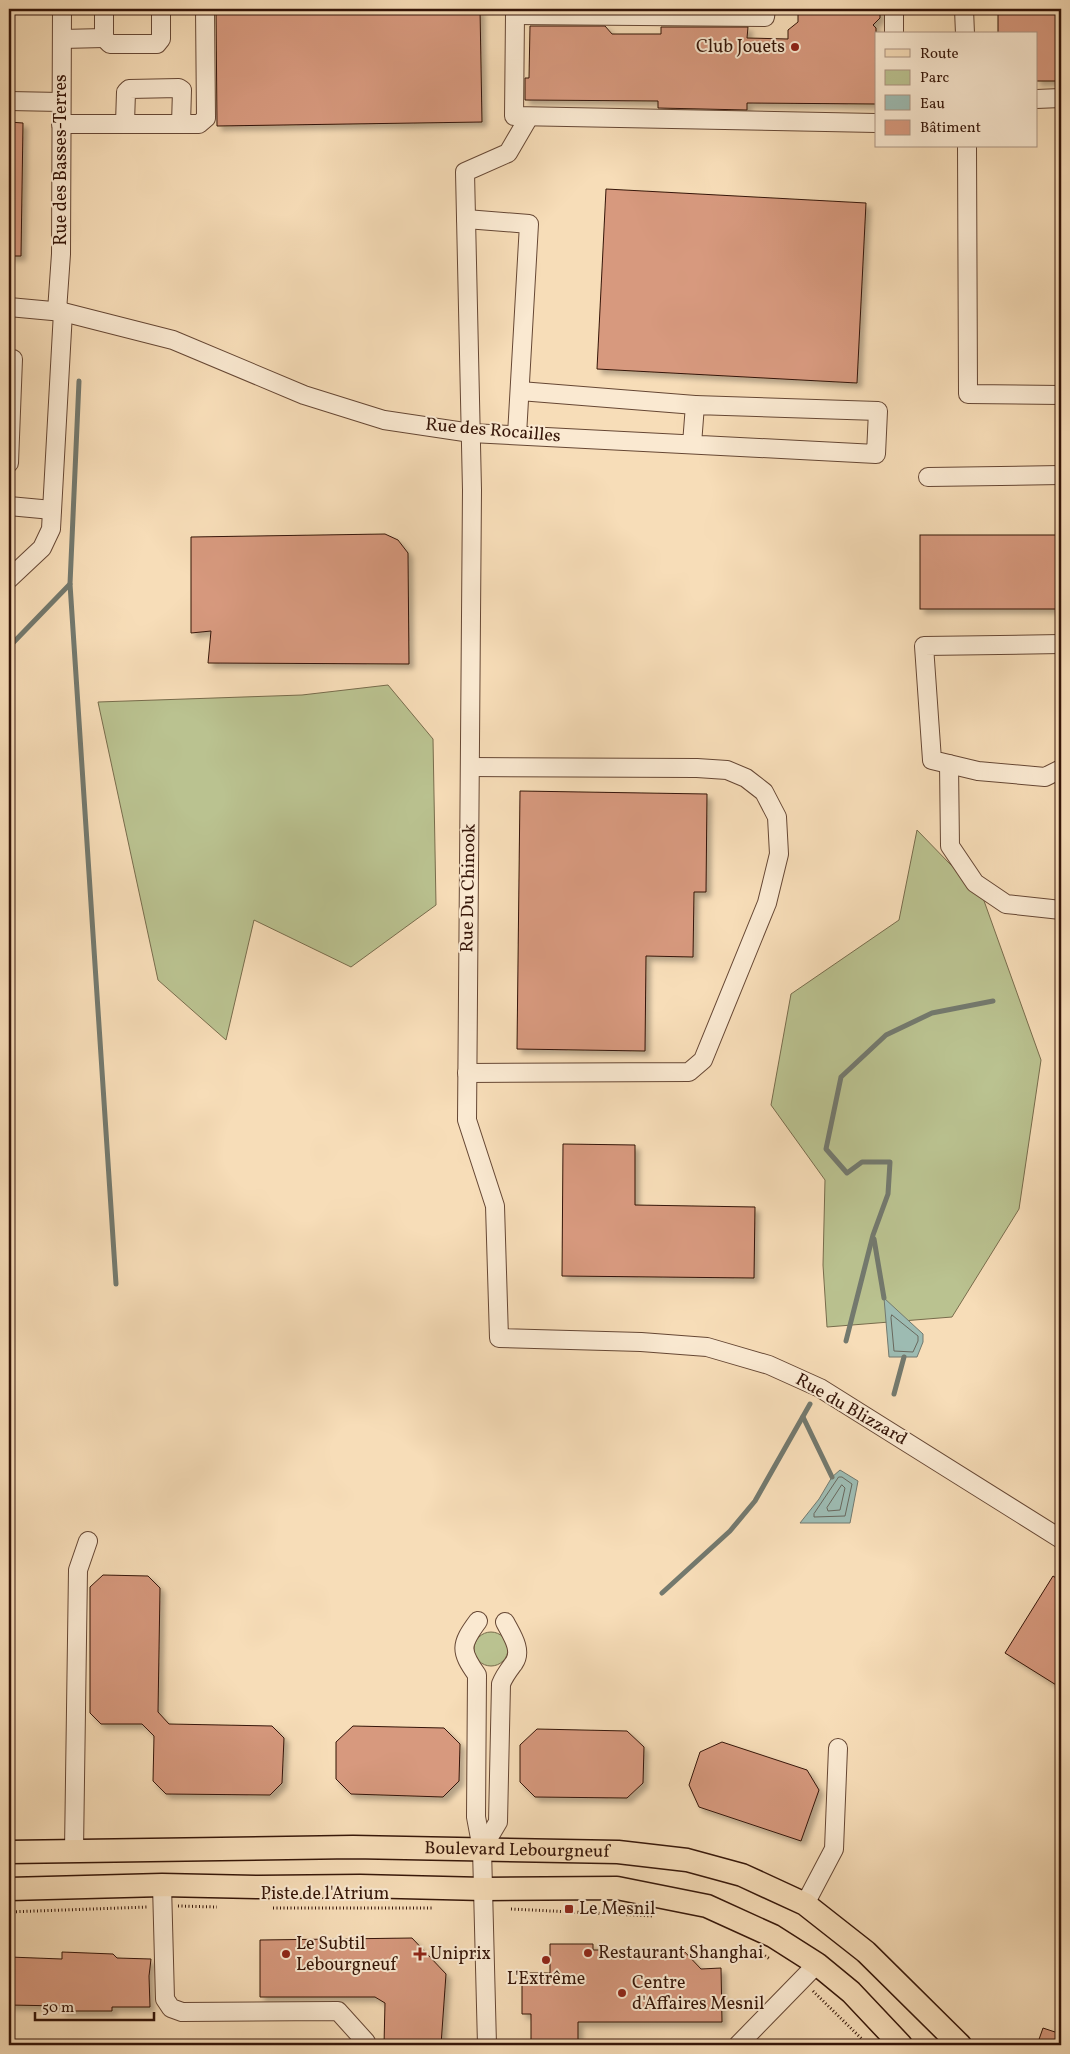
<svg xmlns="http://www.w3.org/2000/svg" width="1070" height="2054" font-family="Vollkorn,serif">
<defs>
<filter id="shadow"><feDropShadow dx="4.5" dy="4.5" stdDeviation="2.5" flood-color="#0004"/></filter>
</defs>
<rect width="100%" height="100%" fill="#f7ddb8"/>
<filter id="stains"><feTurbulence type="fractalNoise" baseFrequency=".004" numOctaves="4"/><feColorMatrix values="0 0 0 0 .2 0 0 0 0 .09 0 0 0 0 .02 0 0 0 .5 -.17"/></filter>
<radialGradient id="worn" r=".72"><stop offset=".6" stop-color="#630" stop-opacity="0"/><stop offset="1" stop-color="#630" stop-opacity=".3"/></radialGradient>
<g fill="#bac290" stroke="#786c4c">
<polygon points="388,685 433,739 436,905 351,967 254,920 226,1040 158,980 98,702 302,695"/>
<polygon points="917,830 983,898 1041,1060 1019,1209 952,1317 827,1327 823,1265 825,1180 771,1105 791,994 899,920"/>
<circle cx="491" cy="1649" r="17"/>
</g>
<g fill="#9dbbb2" stroke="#73796e">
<polygon points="884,1298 923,1334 923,1342 917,1357 889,1357"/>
<polygon points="840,1470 858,1481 850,1523 800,1523 819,1499 832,1477"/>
</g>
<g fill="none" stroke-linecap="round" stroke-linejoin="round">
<g stroke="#69685d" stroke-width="1">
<polygon points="892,1315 918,1336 918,1341 913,1352 894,1351 891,1318"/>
<polygon points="839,1477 842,1477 852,1484 845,1516 814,1517 814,1514"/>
<polygon points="842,1485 845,1488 840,1510 828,1511 827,1508"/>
</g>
<g stroke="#73796e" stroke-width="5">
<polyline points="79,381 70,584 116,1284"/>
<polyline points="9,647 70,584"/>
<polyline points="874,1239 884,1298"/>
<polyline points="846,1341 873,1235 888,1194 890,1162 862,1162 847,1173 826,1149 841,1077 886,1035 932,1013 993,1001"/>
<polyline points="894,1394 904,1357"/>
<polyline points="803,1417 832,1477"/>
<polyline points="662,1593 730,1531 755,1501 810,1404"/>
</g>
</g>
<g fill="#d7997e" stroke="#351508" filter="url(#shadow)">
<polygon points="216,9 480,9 482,122 217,126"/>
<polygon points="798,9 880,9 880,18 873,25 876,28 876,104 747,103 747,110 658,108 658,101 525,100 525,78 529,78 530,26 605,26 612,34 661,34 661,27 748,27 747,38 788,39 788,30 798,22"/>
<polygon points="998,9 1061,9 1061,81 1036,81 1036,34 998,34"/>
<polygon points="9,122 23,123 21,256 9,256"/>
<polygon points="606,189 866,203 857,383 597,369"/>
<polygon points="385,534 398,540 408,553 409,664 208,663 211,631 191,633 191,537"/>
<rect x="920" y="535" width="141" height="74"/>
<polygon points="520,791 707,794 706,892 694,892 693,957 646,956 645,1051 517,1049"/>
<polygon points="563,1144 635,1145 635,1205 755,1207 754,1278 562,1276"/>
<polygon points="103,1575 148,1576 160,1588 158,1712 169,1724 272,1726 284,1738 282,1783 270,1795 166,1794 153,1781 154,1736 142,1724 101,1724 90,1713 90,1587"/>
<polygon points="1053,1576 1061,1581 1061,1688 1005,1653"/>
<polygon points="353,1726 444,1728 460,1744 459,1781 443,1797 351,1794 336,1779 336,1742"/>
<polygon points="537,1729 627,1731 644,1747 643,1783 627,1798 535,1797 520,1782 520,1745"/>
<polygon points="722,1742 807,1770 819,1790 801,1841 699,1807 689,1785 700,1752"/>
<polygon points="412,1938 446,1974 441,2045 384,2045 385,2003 375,1997 260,1997 260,1940"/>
<polygon points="550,1944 593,1944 593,1950 683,1950 701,1969 721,1968 722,2022 578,2022 578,2045 531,2045 531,2014 522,2014 522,1973 550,1973"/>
<polygon points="62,1952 113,1954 117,1958 151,1959 149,1976 150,2007 112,2007 112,2011 62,2011 62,2006 9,2005 9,1957 62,1959"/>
<polygon points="1043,2028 1061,2034 1061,2045 1037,2045"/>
</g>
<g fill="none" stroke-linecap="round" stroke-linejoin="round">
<g stroke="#664734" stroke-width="20">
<g id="minor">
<polyline points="515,9 515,15 765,17 766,9"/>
<polyline points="964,9 965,34"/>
<polyline points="515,15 514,116 876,123"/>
<polyline points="894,34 894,9"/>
<polyline points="104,38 110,44 157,44 161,39 161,9"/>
<polyline points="62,39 104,38 104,9"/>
<polyline points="1036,99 1061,98"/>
<polyline points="9,101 61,102"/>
<polyline points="529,117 508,153 465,172 472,490 467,1120 495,1206 499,1338 641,1342 707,1347 769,1365 820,1388 1061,1539"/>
<polyline points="125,123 126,92 129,89 179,88 182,90 181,124"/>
<polyline points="61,124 199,124 206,118 205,9"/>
<polyline points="967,146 968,394 1061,395"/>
<polyline points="466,219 529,224 517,435"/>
<polyline points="9,307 63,312 173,340 304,395 384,420 471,433 876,454 878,411 695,405 692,444"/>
<polyline points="57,311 61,254 62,9"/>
<polyline points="9,359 13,359 9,463"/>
<polyline points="520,391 695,405"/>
<polyline points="928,477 1061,475"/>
<polyline points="9,506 52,510"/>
<polyline points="9,579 42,548 51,529 63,312"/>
<polyline points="1061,644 924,646 932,760 978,771 1045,777 1061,769"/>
<polyline points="949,764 950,846 975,883 1006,904 1061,910"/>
<polyline points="467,1073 689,1072 703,1060 767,903 779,854 777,817 764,792 746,778 727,770 697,768 470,767"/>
<path d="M478 1621C460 1645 460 1651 477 1675L476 1817 482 1849 487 2045"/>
<path d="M482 1849 498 1822 501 1684C504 1676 508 1671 514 1663 523 1650 511 1634 505 1622"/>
<polyline points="74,1850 78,1570 88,1541"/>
<polyline points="162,1885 165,1999 171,2008 182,2012 338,2011 366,2042 366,2045"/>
<polyline points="805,1904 834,1849 838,1748"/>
<polyline points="738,2045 817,1964"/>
</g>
</g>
<g stroke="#351508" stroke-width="25">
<g id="major">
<path id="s1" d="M9 1852 353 1847 618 1852 687 1860 742 1875 805 1904 866 1952 960 2045"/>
<polyline points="9,1889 162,1885 259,1887 360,1886 484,1889 617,1888 707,1906 773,1936 817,1964 851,1992 901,2045"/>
</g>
</g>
<g stroke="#351508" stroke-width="3" stroke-dasharray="1 2.5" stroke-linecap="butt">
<polyline points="178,1906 217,1907"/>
<polyline points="273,1908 432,1908"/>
<polyline points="511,1909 654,1916"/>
<polyline points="9,1912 147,1907"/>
<polyline points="759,1952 770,1959"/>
<polyline points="813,1991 868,2045"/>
</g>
<use href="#minor" stroke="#fae9d1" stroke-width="18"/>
<use href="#major" stroke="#f7ddb8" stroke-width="22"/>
</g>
<g fill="#8f2418" stroke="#fae9d1" stroke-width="2">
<circle cx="795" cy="47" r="5"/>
<rect x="564" y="1904" width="10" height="10" rx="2.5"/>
<circle cx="588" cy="1953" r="5"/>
<circle cx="286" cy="1954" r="5"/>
<path d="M417.5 1946.5h5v5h5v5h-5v5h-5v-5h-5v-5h5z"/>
<circle cx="546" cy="1960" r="5"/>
<circle cx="622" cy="1993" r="5"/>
</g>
<g text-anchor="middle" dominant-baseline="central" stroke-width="4" stroke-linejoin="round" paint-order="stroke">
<g font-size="18" fill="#351508" stroke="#fae9d1" text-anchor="start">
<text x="785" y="47" text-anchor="end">Club Jouets</text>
<text x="579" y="1909">Le Mesnil</text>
<text x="296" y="1944">Le Subtil<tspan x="296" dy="21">Lebourgneuf</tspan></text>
<text x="598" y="1953">Restaurant Shanghai</text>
<text x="430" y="1954">Uniprix</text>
<text x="546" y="1979" text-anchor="middle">L'Extrême</text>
<text x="632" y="1983">Centre<tspan x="632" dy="21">d'Affaires Mesnil</tspan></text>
</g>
<g font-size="18" fill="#351508" stroke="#fae9d1">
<text transform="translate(61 160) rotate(-90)">Rue des Basses-Terres</text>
<text transform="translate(493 431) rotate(5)">Rue des Rocailles</text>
<text transform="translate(469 888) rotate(-89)">Rue Du Chinook</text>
<text transform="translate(851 1410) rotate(30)">Rue du Blizzard</text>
<text stroke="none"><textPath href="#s1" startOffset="508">Boulevard Lebourgneuf</textPath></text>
<text x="325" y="1894">Piste de l'Atrium</text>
</g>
</g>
<rect width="1070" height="2054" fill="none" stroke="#f7ddb8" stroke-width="30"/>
<rect x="10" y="10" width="1050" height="2034" fill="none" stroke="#351508" stroke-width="2.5"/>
<rect x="15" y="15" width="1040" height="2024" fill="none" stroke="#351508"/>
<rect x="875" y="32" width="162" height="115" fill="#fae9d1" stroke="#ab9481"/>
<rect x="885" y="49" width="25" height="8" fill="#f7ddb8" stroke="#ab9481"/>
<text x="920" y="58" font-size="15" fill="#351508">Route</text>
<rect x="885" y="70" width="25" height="15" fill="#bac290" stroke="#ab9481"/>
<text x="920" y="82" font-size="15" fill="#351508">Parc</text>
<rect x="885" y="95" width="25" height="15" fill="#9dbbb2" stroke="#ab9481"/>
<text x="920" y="108" font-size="15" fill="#351508">Eau</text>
<rect x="885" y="120" width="25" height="15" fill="#d7997e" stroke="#ab9481"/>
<text x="920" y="132" font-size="15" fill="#351508">Bâtiment</text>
<path d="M35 2012v8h119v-8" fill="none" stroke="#351508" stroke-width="2.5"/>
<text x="42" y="2012" font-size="15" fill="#351508" stroke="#fae9d1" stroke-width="4" paint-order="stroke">50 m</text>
<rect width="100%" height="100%" filter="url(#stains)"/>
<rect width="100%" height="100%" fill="url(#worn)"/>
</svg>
